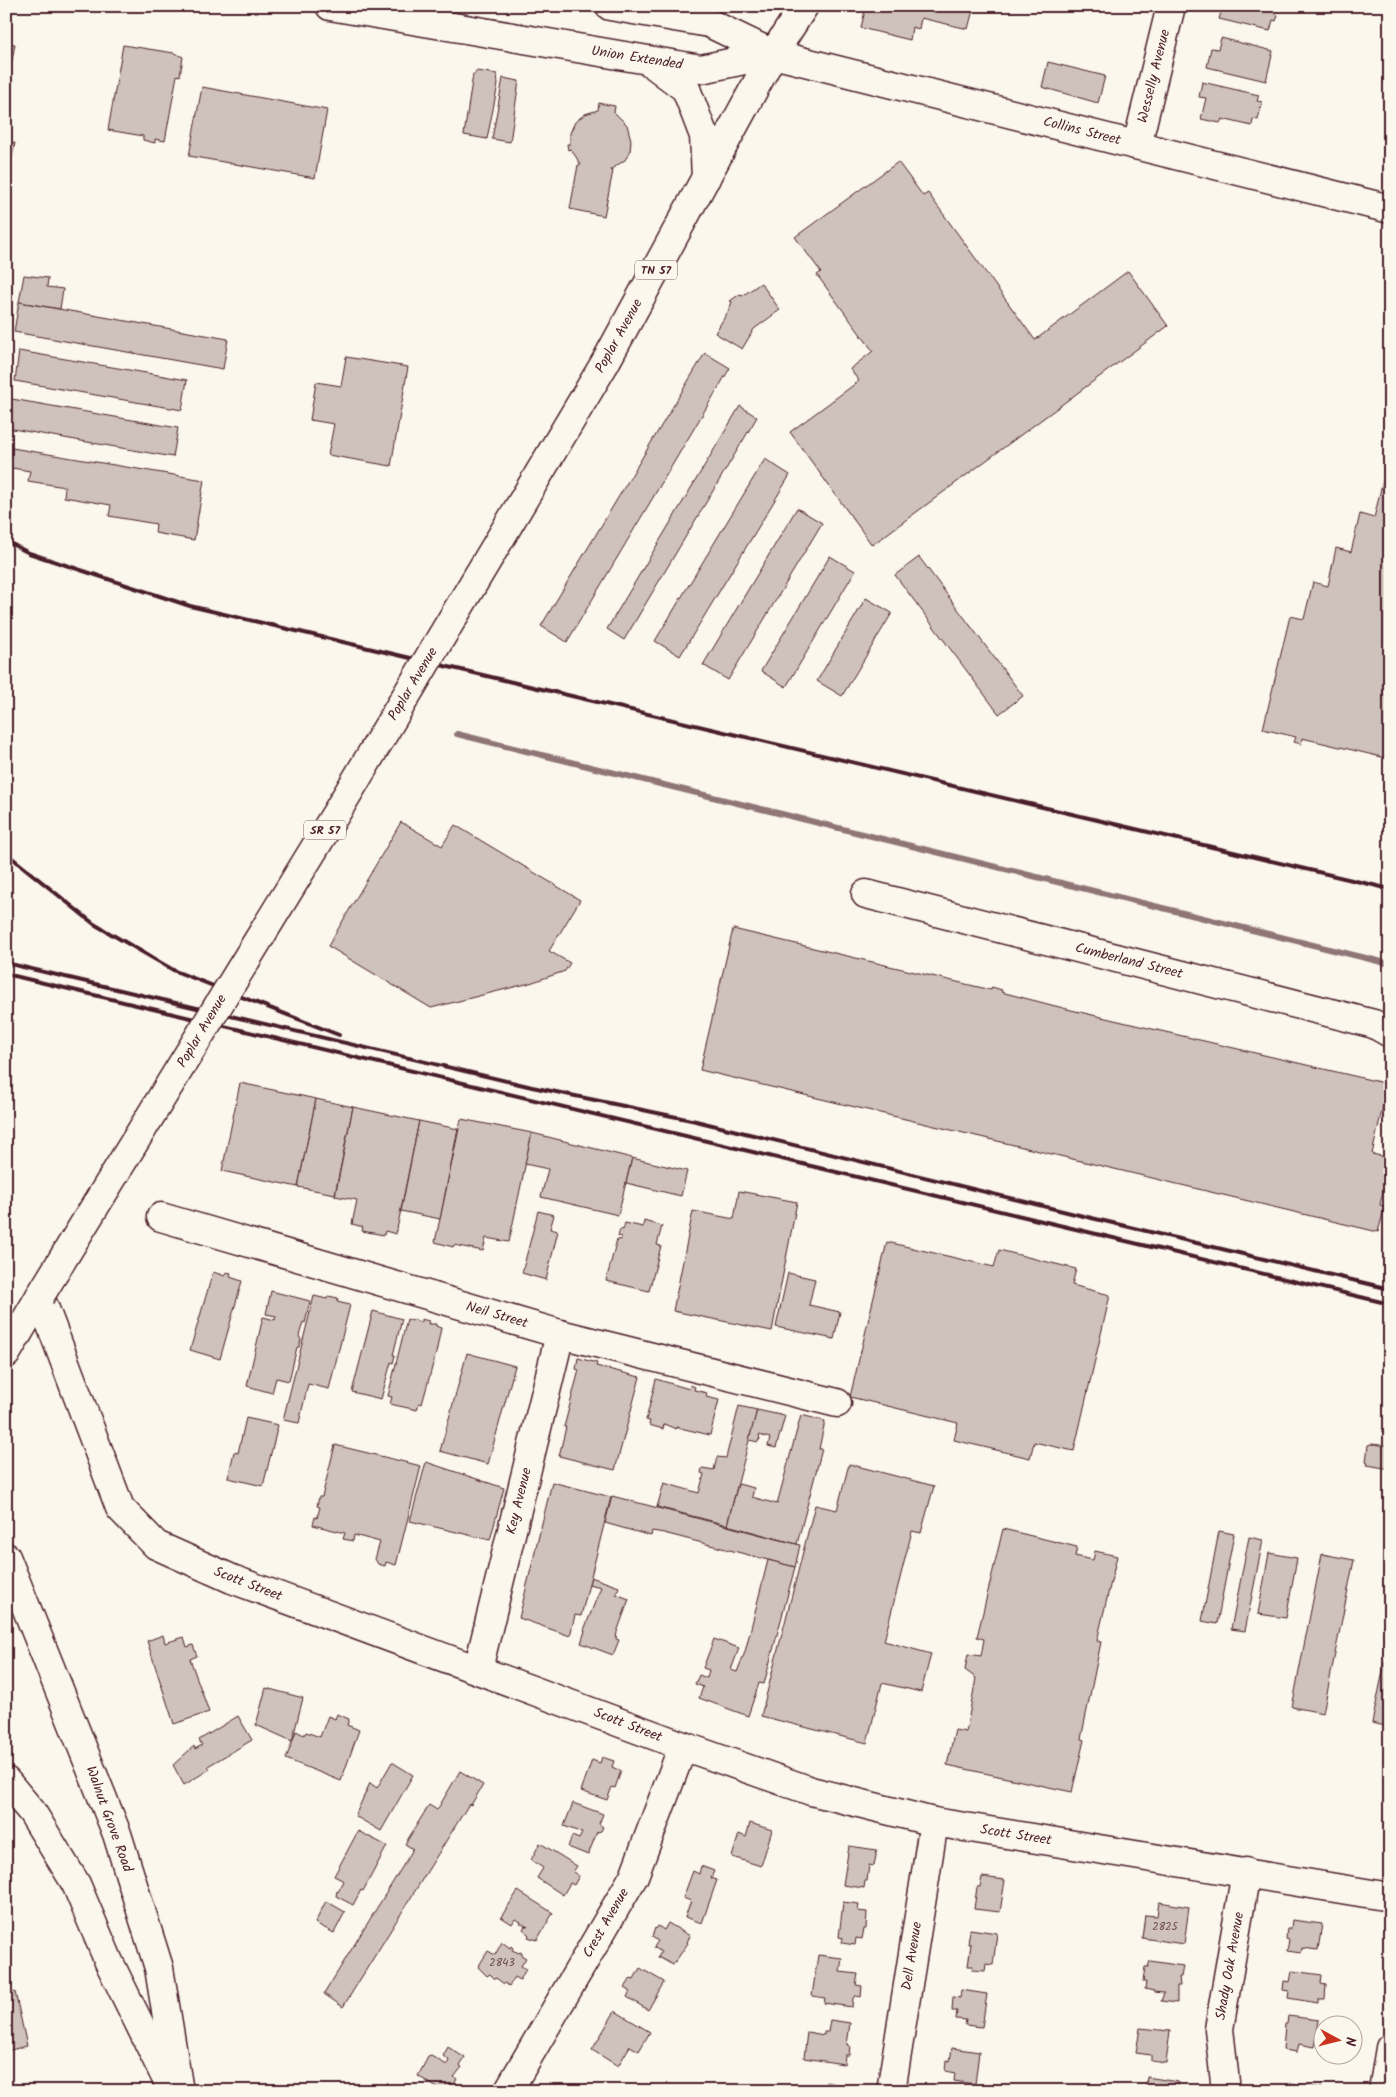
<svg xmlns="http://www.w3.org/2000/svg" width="1396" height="2097" font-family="Kalam,sans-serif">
<rect width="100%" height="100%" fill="#fbf7ec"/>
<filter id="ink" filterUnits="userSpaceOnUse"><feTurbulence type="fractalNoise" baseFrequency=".02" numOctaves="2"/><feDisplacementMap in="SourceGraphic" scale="10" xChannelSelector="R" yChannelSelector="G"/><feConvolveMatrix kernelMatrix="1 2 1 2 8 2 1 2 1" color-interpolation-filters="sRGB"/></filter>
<g filter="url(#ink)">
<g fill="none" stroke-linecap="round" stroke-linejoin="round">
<polyline stroke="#907477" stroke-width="6" points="457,734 1390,964"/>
</g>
<g fill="#cfc2bc" stroke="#4a1f2b">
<polygon points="866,6 881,6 894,10 895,6 974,6 968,29 921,18 919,29 912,27 910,40 861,28"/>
<polygon points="1223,6 1277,6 1275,14 1278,15 1276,21 1273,20 1270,31 1261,29 1219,19"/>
<polygon points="1221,38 1273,51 1266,81 1207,67 1211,48 1218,49"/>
<polygon points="6,43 15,44 6,93"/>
<polygon points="123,45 174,53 183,57 180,76 177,75 165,141 155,139 155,143 143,140 143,136 108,130"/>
<polygon points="1048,62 1105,76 1098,103 1042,87"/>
<polygon points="476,71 497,74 498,84 487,139 464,135 473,74 475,74"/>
<polygon points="503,78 519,81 510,142 492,139"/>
<polygon points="1202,82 1259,95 1257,101 1262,102 1258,120 1253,119 1252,126 1222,119 1220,123 1201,119 1206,98 1199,97"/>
<polygon points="202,87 327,110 315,178 189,156"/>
<polygon points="599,103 615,106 614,112 627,125 631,140 630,152 625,160 610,170 613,171 604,216 570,209 578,165 581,165 571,149 568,150 567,144 570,144 570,133 575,122 585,114 598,110"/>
<polygon points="1390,127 1390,149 1385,147"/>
<polygon points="6,141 15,143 10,168 6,167"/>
<polygon points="898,162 923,196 928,193 1035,340 1128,271 1168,326 872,545 790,432 859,381 850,369 873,351 862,336 860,336 861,335 817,275 821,272 795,237"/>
<polygon points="24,275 48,278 47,287 63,289 60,309 19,302"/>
<polygon points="761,283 780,310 754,329 742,349 715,333 729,310 732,302 730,301 740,294 742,296"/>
<polygon points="19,302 228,339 223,369 14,332"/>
<polygon points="19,351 187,380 182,410 15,381"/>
<polygon points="705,353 730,368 567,642 541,626"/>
<polygon points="346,357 408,367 391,466 328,455 334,424 310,420 316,382 341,386"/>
<polygon points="12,399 178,428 173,457 7,428"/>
<polygon points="740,406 757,417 624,640 607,629"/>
<polygon points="6,447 204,480 194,540 155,533 156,524 109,516 111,505 64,497 65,487 28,481 30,471 6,467"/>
<polygon points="765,459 790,475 680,656 655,641"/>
<polygon points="1383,480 1390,482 1390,759 1302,738 1301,744 1294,742 1296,737 1263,729 1290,616 1304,619 1313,582 1328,586 1336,548 1351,552 1360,514 1374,518"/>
<polygon points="797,508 822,523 728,680 703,665"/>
<polygon points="830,556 855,571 786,687 761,671"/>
<polygon points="919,557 1023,696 999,714 895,575"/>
<polygon points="866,598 892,613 842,696 817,681"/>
<polygon points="401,822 442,846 455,825 580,900 549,951 570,963 565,971 530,983 431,1008 328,946"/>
<polygon points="733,929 991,990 992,987 1002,990 1001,992 1067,1009 1388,1084 1372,1154 1390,1158 1380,1205 1385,1206 1378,1232 700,1070"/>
<polygon points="240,1083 316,1099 298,1187 222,1171"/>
<polygon points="316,1099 353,1107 335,1194 298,1187"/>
<polygon points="353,1107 419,1121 396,1234 385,1231 384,1235 362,1231 363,1227 352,1224 357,1200 335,1196"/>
<polygon points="461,1119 532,1133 509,1242 486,1238 483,1251 454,1245 453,1247 435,1242"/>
<polygon points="419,1121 458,1129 440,1219 401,1211"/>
<polygon points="532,1133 632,1158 618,1215 541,1197 548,1169 525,1164"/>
<polygon points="632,1158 687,1171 681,1196 626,1183"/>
<polygon points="739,1191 797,1202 772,1331 673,1311 693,1211 734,1219"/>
<polygon points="538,1211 554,1215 550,1229 558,1231 546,1280 522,1273"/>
<polygon points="644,1221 662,1226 657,1245 661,1246 649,1291 606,1281 617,1239 620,1240 621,1237 618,1236 620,1229 623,1230 625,1223 643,1227"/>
<polygon points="887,1242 994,1267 999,1250 1076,1269 1072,1285 1110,1295 1074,1451 1034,1442 1030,1458 954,1440 958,1423 850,1397"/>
<polygon points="213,1272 225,1276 226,1272 231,1273 230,1277 242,1281 220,1359 190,1350"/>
<polygon points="788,1273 815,1279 809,1305 840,1312 834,1339 776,1327"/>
<polygon points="271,1291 310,1301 305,1323 303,1322 299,1336 301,1340 299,1347 297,1347 289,1381 276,1378 272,1393 247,1386 263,1317 275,1320 276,1316 266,1314"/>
<polygon points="314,1296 327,1299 328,1296 338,1298 337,1302 350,1305 329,1389 308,1384 299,1423 283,1420"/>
<polygon points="373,1311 402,1319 393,1355 395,1355 393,1363 391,1362 381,1399 352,1392"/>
<polygon points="407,1319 412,1321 413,1319 421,1323 421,1319 429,1321 428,1324 436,1324 436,1326 441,1328 436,1353 422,1404 419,1403 417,1410 390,1404 392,1397 388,1396"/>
<polygon points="467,1353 515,1366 488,1464 440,1451"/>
<polygon points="578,1358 597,1363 596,1366 640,1377 615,1470 559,1456 566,1427 564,1427 579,1370 576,1369"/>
<polygon points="656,1379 689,1389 690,1385 695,1387 694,1390 707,1393 706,1397 719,1400 710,1435 676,1427 676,1429 664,1424 663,1429 649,1425 650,1421 646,1420"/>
<polygon points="739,1406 757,1410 727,1525 657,1507 664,1483 699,1493 704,1474 701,1473 702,1468 714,1470 717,1457 726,1458"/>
<polygon points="757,1410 785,1416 776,1448 768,1446 770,1438 759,1435 760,1440 759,1439 758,1442 749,1440"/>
<polygon points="801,1415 825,1421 819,1449 822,1449 797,1544 727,1525 738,1484 754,1488 752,1497 777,1504"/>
<polygon points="246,1418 278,1425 263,1486 228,1478 234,1452 238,1453"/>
<polygon points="1371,1444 1390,1446 1390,1469 1367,1465 1368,1463 1366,1462 1368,1445"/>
<polygon points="335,1445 421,1466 396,1565 386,1562 385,1566 378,1564 375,1559 380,1542 354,1535 353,1541 343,1539 345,1533 313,1525 315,1517 317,1518 320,1507 317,1506 319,1497 322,1497"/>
<polygon points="426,1462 504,1488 490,1540 410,1521"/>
<polygon points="849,1464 934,1486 921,1533 912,1531 884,1641 931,1654 921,1692 882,1683 867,1743 761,1716 815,1505 837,1510"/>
<polygon points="552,1482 611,1497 581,1616 575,1615 570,1636 519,1618"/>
<polygon points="612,1496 800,1545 795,1567 664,1533 652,1531 651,1536 605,1523"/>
<polygon points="1003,1529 1077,1547 1075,1556 1093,1560 1095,1551 1117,1556 1097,1641 1101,1642 1081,1739 1084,1740 1072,1792 947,1765 955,1730 966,1732 976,1678 965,1670 968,1654 981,1656 984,1639 977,1637"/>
<polygon points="1219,1531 1234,1534 1217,1624 1202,1621"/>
<polygon points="1249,1537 1263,1540 1245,1631 1231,1629"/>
<polygon points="1269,1553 1297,1558 1286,1618 1258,1614"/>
<polygon points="1322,1554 1354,1560 1323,1713 1292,1707"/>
<polygon points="768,1560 795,1567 764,1684 759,1683 748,1716 699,1698 703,1687 695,1684 699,1675 707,1678 709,1670 703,1668 714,1639 739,1648 731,1670 737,1672 745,1652"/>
<polygon points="591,1577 619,1587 616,1594 629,1599 617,1632 616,1639 619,1640 613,1655 581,1643 585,1631 584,1630 601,1587 589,1584"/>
<polygon points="163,1635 165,1643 184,1637 187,1647 193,1645 197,1656 190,1659 209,1712 174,1724 147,1641"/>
<polygon points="1390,1638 1390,1727 1372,1723"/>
<polygon points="266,1688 303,1698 292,1741 256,1725"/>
<polygon points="337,1714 349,1719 347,1725 359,1730 341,1781 286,1759 296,1731 304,1735 306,1732 320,1737 328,1716 335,1719"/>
<polygon points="238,1716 252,1740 208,1766 210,1769 184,1785 173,1765 194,1746 195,1749 202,1745 199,1740"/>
<polygon points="602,1757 614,1761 612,1767 621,1771 615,1788 612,1787 607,1800 581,1791 592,1760 600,1763"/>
<polygon points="392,1762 413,1775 381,1831 355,1816 370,1783 377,1788"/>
<polygon points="460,1771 483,1785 471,1805 469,1804 343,2007 324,1994 412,1851 411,1850 413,1849 405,1844 429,1805 437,1810"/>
<polygon points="573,1803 603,1814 599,1824 603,1827 601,1831 597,1832 588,1855 568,1847 572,1836 579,1839 582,1833 564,1826"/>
<polygon points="750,1823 772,1830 761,1866 732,1857 739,1834 746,1837"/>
<polygon points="358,1831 387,1846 363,1891 361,1890 353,1905 336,1896 337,1891 338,1892 344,1881 334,1876"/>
<polygon points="540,1843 577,1866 573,1872 579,1876 574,1885 570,1883 563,1895 537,1878 543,1868 531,1860"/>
<polygon points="849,1846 877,1850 874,1866 869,1865 867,1881 865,1881 864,1888 843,1885"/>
<polygon points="701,1866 714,1871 711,1878 717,1880 702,1923 685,1917 691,1901 683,1898 693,1871 699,1874"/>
<polygon points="982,1877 1005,1880 1000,1912 974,1909 977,1887 980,1887"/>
<polygon points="518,1891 553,1913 537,1940 528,1937 529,1935 523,1929 525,1926 528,1927 520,1923 521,1922 515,1919 512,1924 501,1917"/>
<polygon points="326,1901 345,1912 334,1933 315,1923"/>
<polygon points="843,1902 859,1904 858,1911 867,1912 866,1929 864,1929 862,1939 856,1938 855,1945 842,1943 843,1938 839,1937"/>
<polygon points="1159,1902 1189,1907 1184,1944 1142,1938 1145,1915 1157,1916"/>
<polygon points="1292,1920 1322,1924 1318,1950 1302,1948 1301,1953 1287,1951 1289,1940 1286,1939 1287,1928 1291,1928"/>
<polygon points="668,1923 690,1936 687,1942 688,1943 673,1965 658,1957 661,1952 654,1947 658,1941 652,1937 655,1928 656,1929 658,1926 664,1930"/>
<polygon points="970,1929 997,1933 993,1965 986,1964 985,1971 972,1970 973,1966 968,1966 971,1944 968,1944"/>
<polygon points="502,1942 510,1948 511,1946 513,1948 512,1950 519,1953 520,1952 522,1953 521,1955 526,1958 521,1966 526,1969 520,1980 515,1977 509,1986 505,1983 504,1984 496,1978 495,1979 490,1974 487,1976 478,1967 488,1951 495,1955"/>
<polygon points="818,1955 842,1958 840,1972 858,1974 856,1985 862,1986 861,1997 855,1996 853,1998 852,2007 824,2003 825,1998 812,1996"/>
<polygon points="1150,1961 1183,1966 1181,1977 1179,1977 1180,1986 1177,1986 1177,2003 1161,2001 1164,1993 1153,1992 1154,1991 1145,1989 1146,1982 1143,1982 1145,1967 1148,1967"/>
<polygon points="640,1968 664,1982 648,2010 627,1997 630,1991 625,1988 631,1978 634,1979"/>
<polygon points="1292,1971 1322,1975 1321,1984 1326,1985 1325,1999 1318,1999 1318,2003 1288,1998 1289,1991 1283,1990 1284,1981 1290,1982"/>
<polygon points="961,1990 987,1994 982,2027 965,2025 966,2020 956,2019 957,2011 952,2011 953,1997 960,1998"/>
<polygon points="15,1992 27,2046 6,2051 6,1994"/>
<polygon points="615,2011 650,2032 639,2051 630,2046 618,2066 592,2050"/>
<polygon points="1288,2016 1319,2020 1315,2047 1299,2044 1297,2052 1283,2050 1285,2024 1287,2024"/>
<polygon points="830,2020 850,2023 847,2045 850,2046 849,2055 845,2055 844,2064 804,2058 807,2032 824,2035 824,2032 828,2032"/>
<polygon points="1140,2028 1170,2031 1166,2063 1151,2061 1151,2055 1136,2053"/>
<polygon points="448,2047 465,2058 460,2066 462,2067 454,2077 457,2079 453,2086 450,2084 448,2090 446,2089 442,2091 418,2076 428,2057 431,2056 447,2065 449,2060 443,2056"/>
<polygon points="952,2048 979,2052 975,2084 954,2081 955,2073 945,2071 946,2060 950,2061"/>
<polygon points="1147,2077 1178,2082 1176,2091 1145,2091"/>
<polygon points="826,2082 841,2085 840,2091 825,2091"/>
<polygon points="1290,2083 1322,2088 1322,2091 1289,2091"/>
</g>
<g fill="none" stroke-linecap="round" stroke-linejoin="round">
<g stroke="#4a1f2b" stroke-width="31">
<g id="minor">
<polyline points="330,6 701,69 773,54"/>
<polyline points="610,6 709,23 773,54 1390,209"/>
<polyline points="1137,145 1171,6"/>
<polyline points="866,894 1374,1024 1390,1033"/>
<polyline points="161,1217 560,1334 837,1403"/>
<polyline points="478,1669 560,1334"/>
<polyline points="508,2091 634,1876 683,1746"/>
<polyline points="891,2091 934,1822"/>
<polyline points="1226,2091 1219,2029 1246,1872"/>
<polyline points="1383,2091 1390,2048"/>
</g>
</g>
<g stroke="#4a1f2b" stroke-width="31">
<g id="major">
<polyline points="649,61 686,89 704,136 706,178"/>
<polyline points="605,363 773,54 804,6"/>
<polyline points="40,1296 120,1508 156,1545 232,1579 683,1746 811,1791 934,1822 1390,1897"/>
<polyline points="6,1354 40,1296"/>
<polyline points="6,1557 117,1834 159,1968 179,2091"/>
<polyline points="6,1781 32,1812 76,1884 109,1962 168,2082"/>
</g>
</g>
<use href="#minor" stroke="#fbf7ec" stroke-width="28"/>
<use href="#major" stroke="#fbf7ec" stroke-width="28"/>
<g stroke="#4a1f2b" stroke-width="4">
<polyline points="6,541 29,553 190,606 1390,889"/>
<polyline points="6,853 94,924 175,971 339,1035"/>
<polyline points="6,963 532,1087 696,1121 1079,1215 1390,1289"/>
<polyline points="6,974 1390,1304"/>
</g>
<g stroke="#4a1f2b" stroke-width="31" stroke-linecap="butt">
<polyline id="major-bridge" points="40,1296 338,810 605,363"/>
</g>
<use href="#major-bridge" stroke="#fbf7ec" stroke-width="28"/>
</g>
</g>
<g text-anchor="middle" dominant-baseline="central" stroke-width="4" stroke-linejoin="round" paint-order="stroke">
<g font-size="11" fill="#6b484f">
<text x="1165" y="1927">2825</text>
<text x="502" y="1963">2843</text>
</g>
<g fill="#fbf7ec" stroke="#7f6065" stroke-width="1">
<rect x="635" y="260.5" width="42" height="19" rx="4"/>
<rect x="304" y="820.5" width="42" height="19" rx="4"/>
</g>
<g font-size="12" font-weight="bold" fill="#4a1f2b">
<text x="656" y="270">TN 57</text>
<text x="325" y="830">SR 57</text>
</g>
<g font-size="14" fill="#4a1f2b" stroke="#fbf7ec">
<text transform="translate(637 58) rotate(9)">Union Extended</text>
<text transform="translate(1154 76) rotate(-76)">Wesselly Avenue</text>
<text transform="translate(1082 131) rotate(14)">Collins Street</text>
<text transform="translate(619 336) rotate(-61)">Poplar Avenue</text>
<text transform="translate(413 684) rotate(-59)">Poplar Avenue</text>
<text transform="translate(1129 961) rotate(14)">Cumberland Street</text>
<text transform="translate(202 1031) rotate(-59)">Poplar Avenue</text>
<text transform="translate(497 1315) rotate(16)">Neil Street</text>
<text transform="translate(519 1501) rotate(-76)">Key Avenue</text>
<text transform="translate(248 1584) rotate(21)">Scott Street</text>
<text transform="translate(628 1725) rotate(21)">Scott Street</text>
<text transform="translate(109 1819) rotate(70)">Walnut Grove Road</text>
<text transform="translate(1016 1835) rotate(9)">Scott Street</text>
<text transform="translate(606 1923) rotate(-60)">Crest Avenue</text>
<text transform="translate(912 1956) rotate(-81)">Dell Avenue</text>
<text transform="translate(1230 1966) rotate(-80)">Shady Oak Avenue</text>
</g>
</g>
<rect width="1396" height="2097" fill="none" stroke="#fbf7ec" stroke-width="25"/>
<rect x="12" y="12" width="1371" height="2072" fill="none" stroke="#4a1f2b" stroke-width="2" filter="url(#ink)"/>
<g transform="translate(1338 2040) rotate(97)"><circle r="24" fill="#fbf7ec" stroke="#b4a19f"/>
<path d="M0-4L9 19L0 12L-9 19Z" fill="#c8321e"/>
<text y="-8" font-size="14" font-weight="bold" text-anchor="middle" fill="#4a1f2b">N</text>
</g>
</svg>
